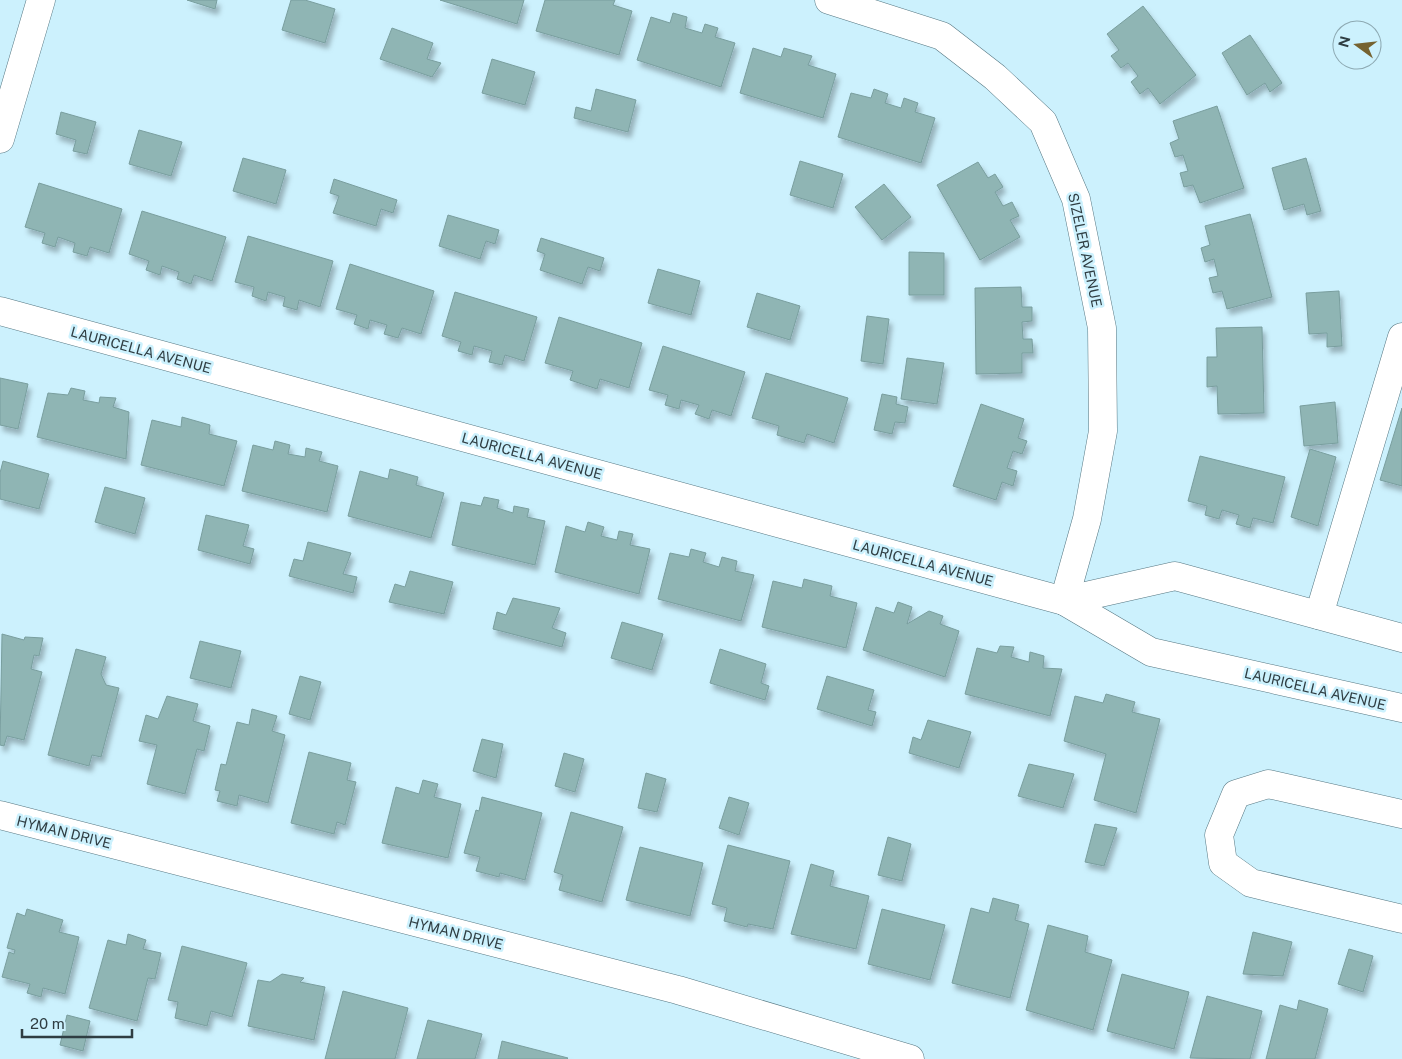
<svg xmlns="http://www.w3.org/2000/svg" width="1402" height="1059" font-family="'Public Sans',sans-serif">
<defs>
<filter id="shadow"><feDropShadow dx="3" dy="5.5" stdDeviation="2.5" flood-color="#0004"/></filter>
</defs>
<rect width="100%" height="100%" fill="#ccf1fd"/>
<g fill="#8fb5b4" stroke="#799e9e" filter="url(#shadow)">
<polygon points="187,0 217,0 215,9"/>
<polygon points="291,0 305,0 335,9 325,43 282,30"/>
<polygon points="440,0 524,0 517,24"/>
<polygon points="545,0 615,0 613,5 632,11 619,55 536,31"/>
<polygon points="1143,6 1196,75 1160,104 1148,88 1140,94 1131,82 1138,76 1128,63 1121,68 1111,56 1119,50 1107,34"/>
<polygon points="673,13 687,17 685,28 702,33 705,24 718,28 715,37 735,43 721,87 637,60 651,17 670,23"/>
<polygon points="392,28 433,43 427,59 441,63 432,77 380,59"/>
<polygon points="1250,35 1282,83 1270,92 1265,83 1247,95 1222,53"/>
<polygon points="753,48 781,57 784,48 812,56 808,65 836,74 823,118 740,93"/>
<polygon points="492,59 535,72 525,105 482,93"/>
<polygon points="596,89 636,100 628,132 574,118 576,107 591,111"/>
<polygon points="874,89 888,94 885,103 901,108 904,98 918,103 915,112 935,118 921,163 838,137 851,93 871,98"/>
<polygon points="1217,106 1244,188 1200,203 1193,185 1184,187 1180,173 1188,171 1183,155 1175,157 1170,143 1179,139 1173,121"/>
<polygon points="61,112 96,122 87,154 73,151 76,140 56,134"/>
<polygon points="139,130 182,142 171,176 129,164"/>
<polygon points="243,158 286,170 276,204 233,191"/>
<polygon points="1306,158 1321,211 1307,215 1304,204 1284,210 1272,168"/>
<polygon points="800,161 843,174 833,208 790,195"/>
<polygon points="978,162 988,178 995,174 1003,187 995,192 1003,206 1012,202 1019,216 1010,220 1020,237 980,260 937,185"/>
<polygon points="334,179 397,200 393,213 381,209 376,226 333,213 339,196 330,193"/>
<polygon points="39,183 122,209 109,253 90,247 87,256 73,252 75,243 58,237 55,247 42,243 45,233 25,227"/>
<polygon points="884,184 911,217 882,240 855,207"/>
<polygon points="142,211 226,237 212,281 194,275 191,284 177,279 179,272 162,266 160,275 146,270 149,261 129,254"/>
<polygon points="1250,214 1272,297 1227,309 1222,291 1213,293 1209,278 1218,276 1214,259 1205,262 1201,248 1210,245 1205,226"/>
<polygon points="448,215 499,230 495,244 486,241 480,259 439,246"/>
<polygon points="248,236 333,261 320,307 299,300 297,310 283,306 285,297 268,292 266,301 252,296 254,287 235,282"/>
<polygon points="541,238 604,258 600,271 588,267 582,284 540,270 545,254 537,251"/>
<polygon points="909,252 944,253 944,295 909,295"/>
<polygon points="350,264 434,291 421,334 402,328 398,338 384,334 387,325 370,320 368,329 354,324 357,315 336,309"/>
<polygon points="658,269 700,281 691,315 648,303"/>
<polygon points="1021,287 1022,307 1032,307 1032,321 1022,322 1023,339 1032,339 1033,353 1022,353 1022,373 976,374 975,288"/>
<polygon points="1339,291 1342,346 1327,347 1327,333 1309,334 1306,293"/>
<polygon points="455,292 537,317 524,361 505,355 502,365 489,362 492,351 474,346 472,355 458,351 461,342 442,336"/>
<polygon points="757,293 800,306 790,340 747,327"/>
<polygon points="867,316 889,319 883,364 861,361"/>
<polygon points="559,317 642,343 629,388 600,379 597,389 570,380 573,371 545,363"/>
<polygon points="1262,327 1264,413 1218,414 1217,386 1207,387 1207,357 1217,357 1216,328"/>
<polygon points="663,346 745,372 731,416 712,410 709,419 695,414 699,405 681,400 679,409 665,405 668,395 649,390"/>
<polygon points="907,358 944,363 937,404 901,399"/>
<polygon points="766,373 848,398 834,443 807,434 804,443 777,435 779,426 752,418"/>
<polygon points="0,378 28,384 18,429 0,425"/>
<polygon points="71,388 85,391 83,400 99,403 100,397 116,398 113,407 129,412 126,459 37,437 48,393 68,395"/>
<polygon points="882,394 897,397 896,404 908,407 905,423 895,422 892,434 874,430"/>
<polygon points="1335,402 1338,443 1304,446 1300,406"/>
<polygon points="981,404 1024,419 1018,438 1027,441 1022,454 1013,451 1007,468 1017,471 1013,486 1002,482 996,500 953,486"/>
<polygon points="1402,408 1402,486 1380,480"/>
<polygon points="182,417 210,425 209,434 237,441 224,486 141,465 152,420 181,427"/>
<polygon points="275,441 290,445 288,454 305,457 306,448 322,452 319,461 338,466 327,512 242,491 253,445 273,450"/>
<polygon points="1310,449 1336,457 1318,526 1291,517"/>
<polygon points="1200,456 1285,477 1273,523 1253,518 1250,528 1236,524 1239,515 1222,510 1219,519 1205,515 1207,506 1188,501"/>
<polygon points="3,461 49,474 39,509 0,499 0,473"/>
<polygon points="390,469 418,477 416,485 444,493 431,538 348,516 360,471 388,479"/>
<polygon points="105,487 145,498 135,534 95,522"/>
<polygon points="484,497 499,500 497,508 513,513 514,506 529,509 527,517 545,521 535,565 452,545 461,502 481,506"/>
<polygon points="206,515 249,525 243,546 254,549 250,564 198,550"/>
<polygon points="588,522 604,527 601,536 617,540 619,531 633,534 630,545 650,549 639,594 555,572 566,526 585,532"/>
<polygon points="308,542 351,553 343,574 357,577 353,593 289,576 294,559 303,561"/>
<polygon points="691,549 706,553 703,562 719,567 722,557 737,561 735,571 754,575 741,621 658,599 670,553 689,557"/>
<polygon points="410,571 453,582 444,614 389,602 395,584 405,587"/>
<polygon points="804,579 832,586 830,596 857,603 846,648 762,627 773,581 802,588"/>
<polygon points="513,598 560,608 552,628 566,633 562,647 493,629 497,612 506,615"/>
<polygon points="898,602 912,607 907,624 929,611 943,616 940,624 959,631 945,677 863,650 876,607 894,613"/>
<polygon points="622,622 663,634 652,670 611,658"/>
<polygon points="2,634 24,640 25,637 43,638 39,656 34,655 31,669 42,672 24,740 7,736 4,746 0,745"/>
<polygon points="200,641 241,651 231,688 190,678"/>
<polygon points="1000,646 1014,647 1011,657 1029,662 1030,652 1044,656 1043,668 1062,669 1050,716 965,694 977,648 997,653"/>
<polygon points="76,649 106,657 101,674 106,685 119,688 101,757 92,755 89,766 48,755"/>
<polygon points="720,649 766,664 761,683 769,686 765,700 710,683"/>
<polygon points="300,676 321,682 310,720 289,714"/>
<polygon points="827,676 874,690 868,710 876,712 872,726 817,709"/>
<polygon points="1106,694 1135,702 1132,712 1160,719 1136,813 1094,800 1106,754 1064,741 1075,696 1103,703"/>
<polygon points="167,696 198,704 193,721 210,726 204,751 197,749 185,794 147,784 157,745 139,741 146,715 158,719"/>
<polygon points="252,709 277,716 272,731 285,735 268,803 239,795 237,806 217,801 220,791 215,790 221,764 226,765 237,722 249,725"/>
<polygon points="928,720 971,732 959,768 909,753 913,737 921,740"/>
<polygon points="482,739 503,744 496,778 473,771"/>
<polygon points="309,752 351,763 347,780 356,782 345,825 337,822 334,834 291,823"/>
<polygon points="564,753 584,759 575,792 555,786"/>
<polygon points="1029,764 1074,774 1063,808 1018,796"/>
<polygon points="646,773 666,779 657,812 638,808"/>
<polygon points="423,780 438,784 434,797 461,804 448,858 382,843 396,787 419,794"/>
<polygon points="482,797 542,813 525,880 500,873 499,877 476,871 480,857 464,853 476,810 479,811"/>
<polygon points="729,797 749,803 739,835 719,828"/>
<polygon points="571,812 623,827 602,902 559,890 563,875 554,872"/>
<polygon points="1095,824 1117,828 1104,866 1085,862"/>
<polygon points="888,837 911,844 902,881 878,875"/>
<polygon points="728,845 790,861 773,929 748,924 747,927 724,921 727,908 712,904"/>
<polygon points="640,847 703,863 690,916 626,900"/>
<polygon points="811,864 834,871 830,886 869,896 856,949 791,934"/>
<polygon points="993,898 1019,905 1015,920 1029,924 1010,998 952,983 971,908 989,913"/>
<polygon points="27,909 63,920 59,932 79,937 65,994 43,988 41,997 27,993 30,984 2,977 9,952 14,954 15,950 7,948 17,913 25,916"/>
<polygon points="882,909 945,925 930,980 868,964"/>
<polygon points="1048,925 1088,936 1085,952 1112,960 1093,1030 1026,1010"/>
<polygon points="1253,932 1292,942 1283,976 1243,974"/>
<polygon points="128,934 146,940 143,949 161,953 155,979 148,978 137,1021 89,1008 108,940 126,945"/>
<polygon points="182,946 247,963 232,1017 211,1011 207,1026 175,1018 178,1002 168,1000"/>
<polygon points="1349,949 1373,956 1363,992 1338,984"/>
<polygon points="282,974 304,978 300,982 325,987 314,1040 248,1026 258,980 270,982"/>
<polygon points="1122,974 1189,992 1174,1049 1107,1031"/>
<polygon points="343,991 408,1008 395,1059 325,1059"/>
<polygon points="1207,996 1262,1011 1250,1059 1190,1058"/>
<polygon points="1299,1000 1328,1009 1315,1059 1266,1059 1280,1005 1297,1010"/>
<polygon points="67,1015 90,1021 83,1051 60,1045"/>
<polygon points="428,1020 482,1034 475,1059 417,1059"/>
<polygon points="502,1041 568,1058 567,1059 498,1059"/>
</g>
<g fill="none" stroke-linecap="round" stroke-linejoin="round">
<g stroke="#567782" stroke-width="29">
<g id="minor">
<polyline points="829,0 942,36 995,77 1043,122 1076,199 1102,328 1103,431 1087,519 1064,601"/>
<polyline points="0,139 41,0"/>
<polyline points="0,311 1064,601 1151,652 1402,708"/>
<polyline points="1064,601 1175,576 1402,638"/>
<polyline points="1319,615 1402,337"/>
<polyline points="1402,814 1268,784 1236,794 1219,835 1223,863 1251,883 1402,919"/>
<polyline points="0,815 678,990 910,1059"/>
</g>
</g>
<use href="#minor" stroke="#fff" stroke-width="28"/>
</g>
<g text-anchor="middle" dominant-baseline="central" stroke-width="5" stroke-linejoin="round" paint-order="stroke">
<g font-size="14" fill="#2f3d42" stroke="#ccf1fd">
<text transform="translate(1085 250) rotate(78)">SIZELER AVENUE</text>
<text transform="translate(141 350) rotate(15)">LAURICELLA AVENUE</text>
<text transform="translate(532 456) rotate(15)">LAURICELLA AVENUE</text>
<text transform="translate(923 563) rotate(15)">LAURICELLA AVENUE</text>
<text transform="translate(1315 689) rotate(13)">LAURICELLA AVENUE</text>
<text transform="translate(64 832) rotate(14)">HYMAN DRIVE</text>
<text transform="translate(456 933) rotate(14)">HYMAN DRIVE</text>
</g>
</g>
<g transform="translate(1357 45) rotate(285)"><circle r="24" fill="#ccf1fd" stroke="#8da9b2"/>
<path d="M0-4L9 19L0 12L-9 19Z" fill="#756230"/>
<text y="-8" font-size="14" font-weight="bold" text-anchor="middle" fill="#2f3d42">N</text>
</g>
<path d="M22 1029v8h110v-8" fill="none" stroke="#2f3d42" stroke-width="2.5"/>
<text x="30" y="1029" font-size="15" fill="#2f3d42" stroke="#ccf1fd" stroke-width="4" paint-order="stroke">20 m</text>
</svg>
